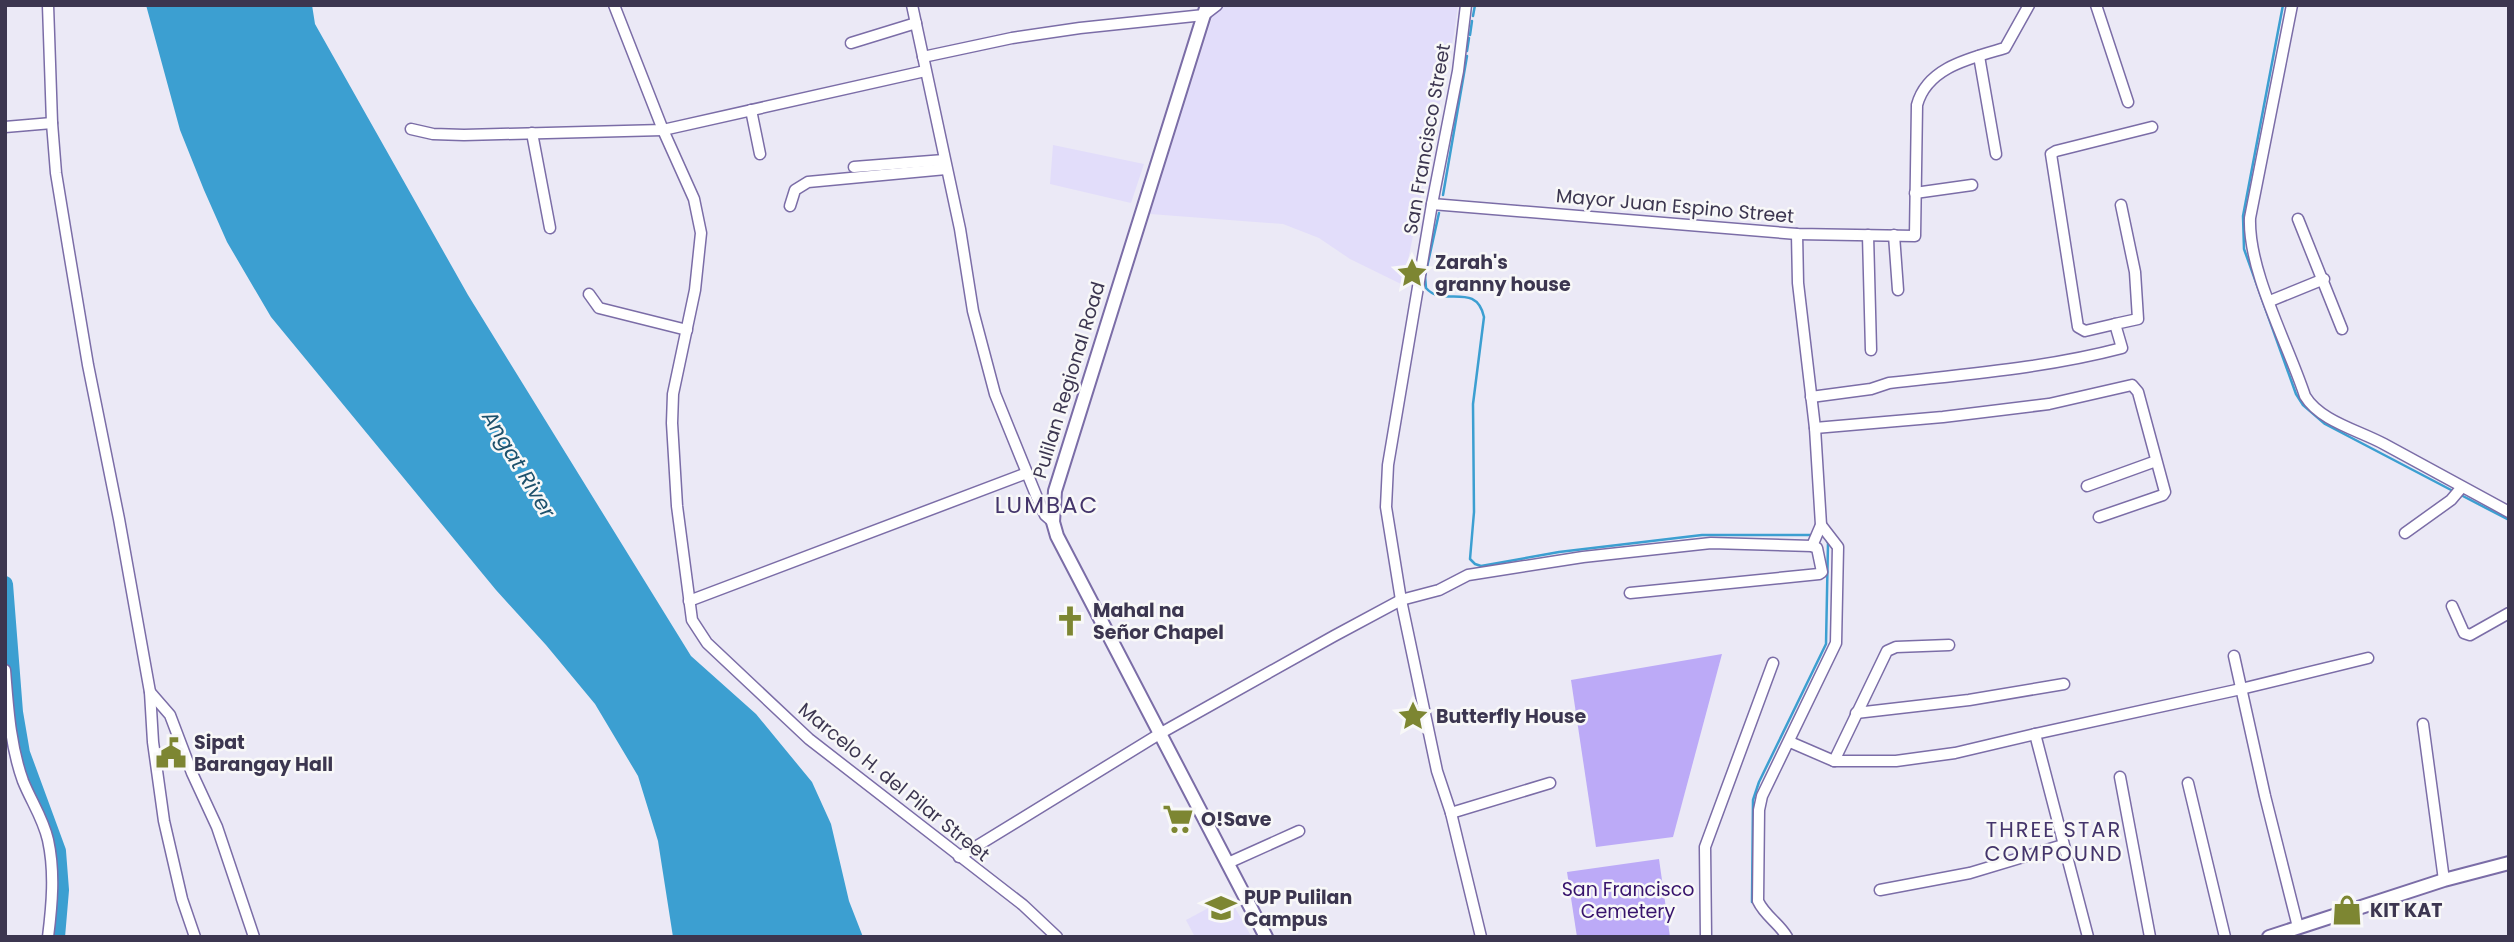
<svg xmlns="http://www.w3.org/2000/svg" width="2514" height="942" font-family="Poppins,sans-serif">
<rect width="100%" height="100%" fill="#ebe9f6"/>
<g fill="#e2ddfa">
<polygon points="1216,5 1458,5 1454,34 1403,285 1350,259 1319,238 1283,224 1150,214"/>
<polygon points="1053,145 1144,164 1131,203 1050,184"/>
<polygon points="1229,897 1251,936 1195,937 1186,920"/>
</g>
<g fill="#bcaaf7">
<polygon points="1722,654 1673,837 1596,847 1571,680"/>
<polygon points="1659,859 1670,937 1577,937 1567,872"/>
</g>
<polygon fill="#3c9fd1" points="146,5 312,5 315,24 468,295 691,656 756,714 812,782 831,824 849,901 863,937 673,937 658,841 638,776 595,704 546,645 496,590 271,317 227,242 204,190 180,130"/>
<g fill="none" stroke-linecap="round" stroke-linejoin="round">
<g stroke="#3c9fd1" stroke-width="2.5">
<polyline points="2283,5 2243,216 2244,249 2296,394 2303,405 2325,424 2453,491"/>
<polyline points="1473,16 1475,5"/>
<polyline points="1470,35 1472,21"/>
<polyline points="1467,51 1469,38"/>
<polyline points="1443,195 1467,56"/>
<path d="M1439 213 1425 276 1426 288C1443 308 1476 281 1484 317L1473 404 1474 512 1470 559 1475 564 1481 566 1559 552 1702 535H1814"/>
<polyline points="2459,494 2509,520"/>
<polyline points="1752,902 1753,800 1759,782 1826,644 1828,543 1825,537 1821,535"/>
</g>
<polyline stroke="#3c9fd1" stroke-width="16" points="5,584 15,712 22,753 58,851 61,890 57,937"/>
<g stroke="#7b6da7" stroke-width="13">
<g id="minor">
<polyline points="48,5 52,123 56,173 68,246 88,365 119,519 150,692 153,742 164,821 182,899 195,937"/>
<polyline points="614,5 663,130 694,199 701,233 695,290 673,394 672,423 677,506 692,620 707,643 809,739 1023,905 1057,937"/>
<polyline points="912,5 960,229 973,311 995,394 1038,500 1045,515 1053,522"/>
<polyline points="1466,5 1458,71 1432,204 1388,465 1386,507 1401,600 1437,771 1451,813 1481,937"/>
<polyline points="2096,5 2128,102"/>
<path d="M2292 5 2250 218C2248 271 2288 344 2305 396 2320 421 2358 430 2384 444 2425 466 2467 489 2509 512"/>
<polyline points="851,43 916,23"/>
<polyline points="1979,56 1996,154"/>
<polyline points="923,57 1012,38 1080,28 1204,15 1217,5"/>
<polyline points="751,110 760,154"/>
<polyline points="5,127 52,123"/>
<polyline points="411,129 433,134 464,135 663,130 925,71"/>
<polyline points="532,133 550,228"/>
<polyline points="854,167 944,160"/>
<polyline points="1915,193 1972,185"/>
<path d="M1432 204 1797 234 1915 236 1917 105C1927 67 1971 58 2005 48L2029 5"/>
<polyline points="790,206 795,190 808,182 946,169"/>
<polyline points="2298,219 2342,329"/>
<polyline points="1797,234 1798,283 1815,428 1821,525 1812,546"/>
<polyline points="1868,235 1871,350"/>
<polyline points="1894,235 1898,290"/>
<polyline points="589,294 599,308 687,330"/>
<polyline points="2270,301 2324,279"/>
<polyline points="2115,324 2085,331 2078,327 2051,154 2056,151 2152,127"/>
<path d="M1811 397 1871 389 1889 383C1967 374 2046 368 2122 348L2115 324 2138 319 2135 272 2121 205"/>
<polyline points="1815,428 1943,417 2049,404 2132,385 2138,392 2165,492 2163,495 2099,517"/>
<polyline points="2087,486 2156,461"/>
<polyline points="2405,533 2451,500 2462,487"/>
<polyline points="689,601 1027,473"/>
<polyline points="2452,606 2464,633 2470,635 2509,613"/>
<polyline points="2234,656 2265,796 2298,927"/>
<path d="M5 670C8 707 10 745 23 781 31 801 43 818 48 840 55 872 52 905 48 937"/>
<polyline points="150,692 170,715 192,773 217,827 254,937"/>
<polyline points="1856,713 1969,700 2064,684"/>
<polyline points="2423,724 2444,880"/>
<polyline points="2035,734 2088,937"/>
<polyline points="1790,742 1834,761 1896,761 1955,753 2035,734 2241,689 2368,658"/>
<polyline points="1834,761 1887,651 1896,647 1949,645"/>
<polyline points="2120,777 2150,937"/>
<polyline points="2188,783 2225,937"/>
<polyline points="1451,813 1550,783"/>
<polyline points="959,857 1161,733 1334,636 1401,600 1439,590 1468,575 1583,557 1711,543 1812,546 1817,548 1822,572 1819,574 1630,593"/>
<polyline points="1228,863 1299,831"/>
<polyline points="1880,890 1970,873 2063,845"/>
<polyline points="1706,937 1705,847 1773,663"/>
<path d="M1787 937C1779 923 1765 916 1758 901L1759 810 1762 796 1836 643 1838 547 1821 525"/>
</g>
</g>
<g stroke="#7b6da7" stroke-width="16">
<g id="major">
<polyline points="1207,5 1055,491 1053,522 1057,536 1266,937"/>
<polyline points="2269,937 2444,880 2509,863"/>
</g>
</g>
<use href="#minor" stroke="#fff" stroke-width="10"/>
<use href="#major" stroke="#fff" stroke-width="12"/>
</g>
<defs>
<g id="sight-bare" transform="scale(2.415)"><path d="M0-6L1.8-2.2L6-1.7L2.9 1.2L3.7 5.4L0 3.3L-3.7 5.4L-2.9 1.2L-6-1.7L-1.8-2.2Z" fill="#7d8632" stroke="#f8f8f8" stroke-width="2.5" paint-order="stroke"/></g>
<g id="church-bare" transform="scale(2.415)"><path d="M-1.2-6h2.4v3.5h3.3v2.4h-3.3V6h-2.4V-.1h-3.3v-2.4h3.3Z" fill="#7d8632" stroke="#f8f8f8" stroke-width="2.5" paint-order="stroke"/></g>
<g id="civic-bare" transform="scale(2.415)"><path d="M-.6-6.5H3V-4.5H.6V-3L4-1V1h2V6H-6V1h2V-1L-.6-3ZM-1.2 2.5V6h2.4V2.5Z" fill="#7d8632" stroke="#f8f8f8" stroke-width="2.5" paint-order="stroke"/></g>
<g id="supermarket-bare" transform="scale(2.415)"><path d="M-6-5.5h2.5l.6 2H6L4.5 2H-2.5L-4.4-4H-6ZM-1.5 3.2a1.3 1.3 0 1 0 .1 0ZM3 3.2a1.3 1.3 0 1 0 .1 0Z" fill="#7d8632" stroke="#f8f8f8" stroke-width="2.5" paint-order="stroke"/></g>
<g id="university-bare" transform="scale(2.415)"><path d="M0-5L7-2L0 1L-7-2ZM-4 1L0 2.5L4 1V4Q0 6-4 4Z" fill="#7d8632" stroke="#f8f8f8" stroke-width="2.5" paint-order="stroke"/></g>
<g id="shop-bare" transform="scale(2.415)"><path d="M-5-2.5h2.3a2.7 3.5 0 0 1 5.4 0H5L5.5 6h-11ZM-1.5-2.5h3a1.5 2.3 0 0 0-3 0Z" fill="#7d8632" stroke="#f8f8f8" stroke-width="2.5" paint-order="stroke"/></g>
</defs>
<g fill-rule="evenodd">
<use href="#sight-bare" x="1412" y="273"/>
<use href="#church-bare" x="1070" y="621"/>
<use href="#sight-bare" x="1413" y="716"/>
<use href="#civic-bare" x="171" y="753"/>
<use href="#supermarket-bare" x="1178" y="819"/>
<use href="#university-bare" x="1221" y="908"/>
<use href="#shop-bare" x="2347" y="910"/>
</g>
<g text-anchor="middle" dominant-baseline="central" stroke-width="5" stroke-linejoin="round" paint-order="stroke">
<g font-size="19" fill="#3c3650" stroke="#f8f8f8">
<text transform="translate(1427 139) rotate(-80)">San Francisco Street</text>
<text transform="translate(1675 206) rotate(5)">Mayor Juan Espino Street</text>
<text transform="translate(1069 380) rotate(-73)">Pulilan Regional Road</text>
<text transform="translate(894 782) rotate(39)">Marcelo H. del Pilar Street</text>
</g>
<g font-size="19" font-weight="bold" fill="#3c3650" stroke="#f8f8f8" text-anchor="start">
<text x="1435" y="262">Zarah's<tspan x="1435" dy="22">granny house</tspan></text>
<text x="1093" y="610">Mahal na<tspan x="1093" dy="22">Señor Chapel</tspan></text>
<text x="1436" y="716">Butterfly House</text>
<text x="194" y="742">Sipat<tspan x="194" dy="22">Barangay Hall</tspan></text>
<text x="1201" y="819">O!Save</text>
<text x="1244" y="897">PUP Pulilan<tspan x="1244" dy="22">Campus</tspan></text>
<text x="2370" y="910">KIT KAT</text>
</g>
<g font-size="19" fill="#37136c" stroke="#f8f8f8">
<text x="1628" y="889">San Francisco<tspan x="1628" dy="22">Cemetery</tspan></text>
</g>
<g font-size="21" font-style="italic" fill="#1d516c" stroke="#f8f8f8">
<text transform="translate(519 464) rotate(59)">Angat River</text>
</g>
<g font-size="21" letter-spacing="2" fill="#44356b" stroke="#f8f8f8">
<text x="2054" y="829">THREE STAR<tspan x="2054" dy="24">COMPOUND</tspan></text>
</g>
<g font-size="23" letter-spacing="2" fill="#44356b" stroke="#f8f8f8">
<text x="1047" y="505">LUMBAC</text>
</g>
</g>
<rect width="2514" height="942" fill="none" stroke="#3c3650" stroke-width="14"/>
</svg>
